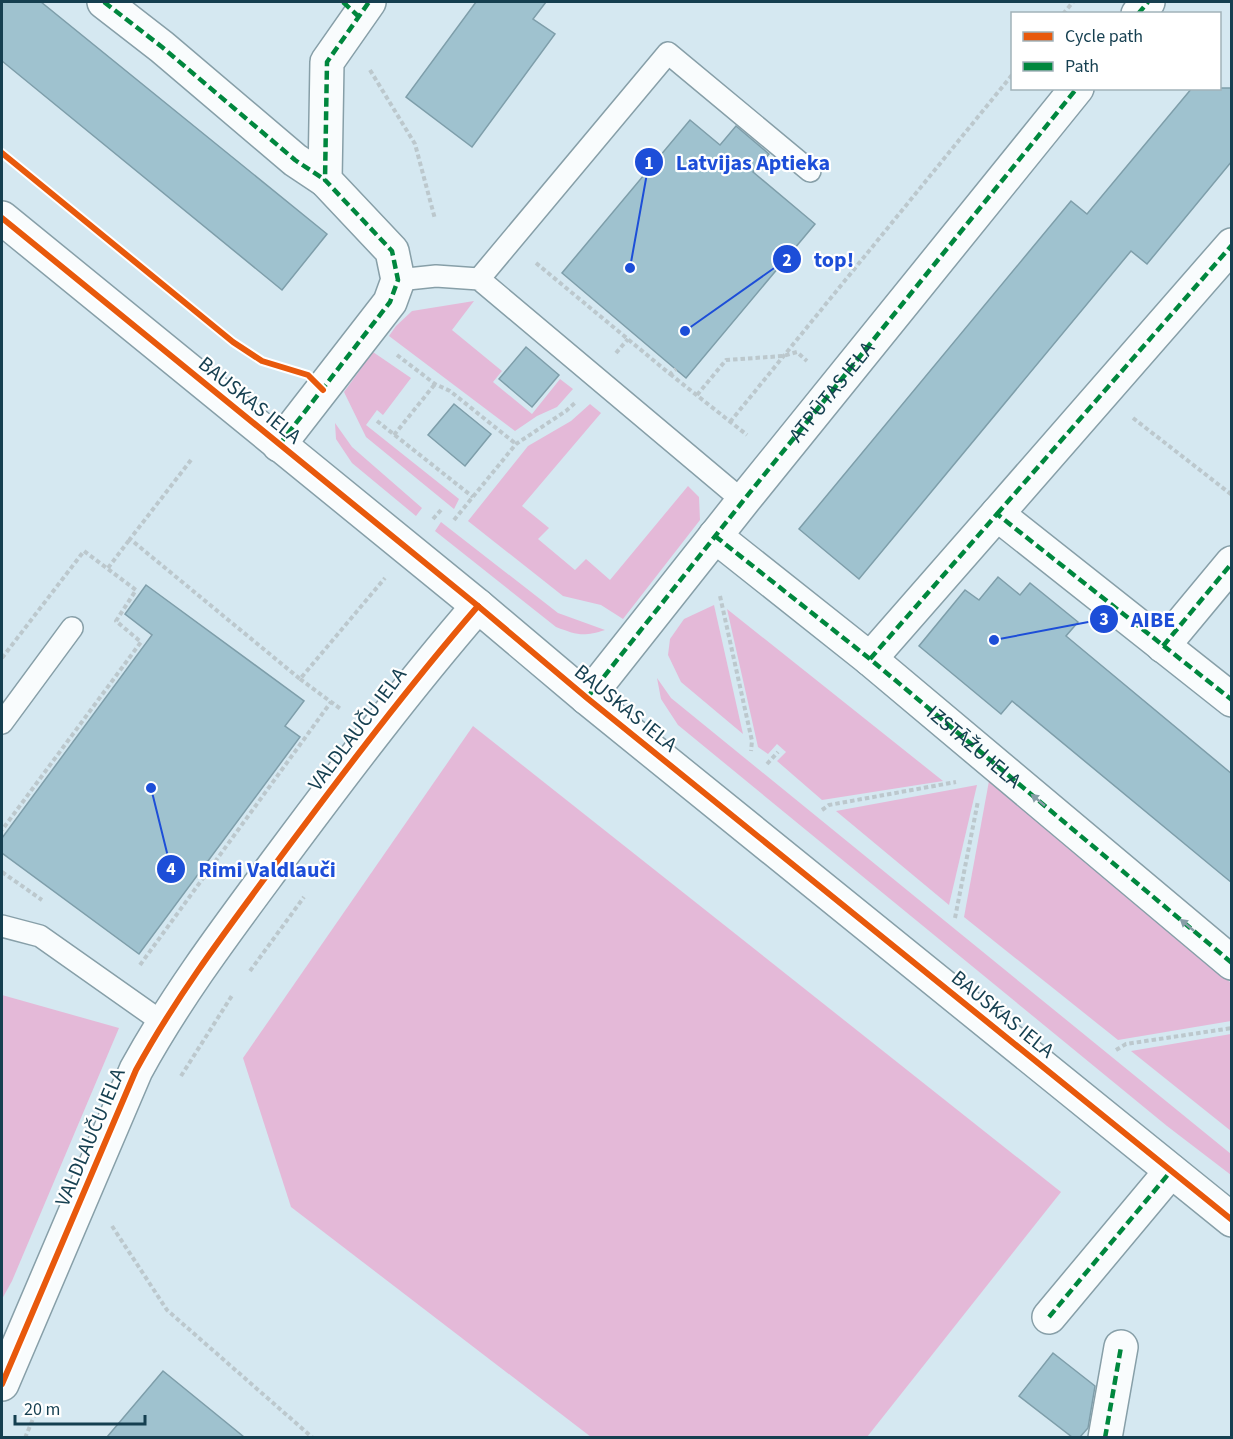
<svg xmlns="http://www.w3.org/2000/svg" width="1233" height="1439" font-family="'Source Sans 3',sans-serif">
<rect width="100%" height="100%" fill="#d5e8f1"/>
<g fill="#e4b9d8">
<polygon points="474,301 452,330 502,371 493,382 532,414 560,379 573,389 557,407 537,416 515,431 389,336 396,326 412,311"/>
<polygon points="373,352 411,378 383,415 377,410 366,425 459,499 454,509 366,437 344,392"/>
<polygon points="590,404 601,413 522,506 549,528 538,539 575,570 586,559 610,580 688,486 699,497 700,520 623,619 601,605 563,596 468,521 528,446 571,421"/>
<polygon points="335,423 352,447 422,508 416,516 352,463 336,439"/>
<path d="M441 522 558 613 605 630C583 637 577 635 556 627L435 531Z"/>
<polygon points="714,605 743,734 681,682 668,655 670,639 684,619"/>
<polygon points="727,609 943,781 822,800 777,761 786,752 777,744 768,754 758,747"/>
<polygon points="657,678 671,698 1231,1154 1231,1175 1167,1126 678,725 661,699"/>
<polygon points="473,726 1061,1192 867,1437 591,1437 291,1207 243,1058"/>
<polygon points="993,775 1231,983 1231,1021 1118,1040 964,917 989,781"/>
<polygon points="977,785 949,905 836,811"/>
<polygon points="2,995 119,1028 12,1281 2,1299"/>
<polygon points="1231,1034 1231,1131 1131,1051"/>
</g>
<g fill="#9fc2cf" stroke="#7e9eaa" stroke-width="1.5">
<polygon points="2,2 41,2 327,234 282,290 2,61"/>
<polygon points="476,2 546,2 533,19 555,34 472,147 406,97"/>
<polygon points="1192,88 1232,88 1232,161 1147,264 1131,251 859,579 799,529 1071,201 1087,214"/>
<polygon points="690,120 720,145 736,126 769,154 753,172 815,224 686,378 562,273"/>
<polygon points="526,347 559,375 532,407 499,379"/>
<polygon points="454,404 491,434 465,466 428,435"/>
<polygon points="998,577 1020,595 1030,583 1078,622 1066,636 1232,774 1232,883 1012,701 1001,714 919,646 965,590 979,600"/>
<polygon points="146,585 304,701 285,726 300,737 139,954 2,853 2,838 152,635 125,614"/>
<polygon points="1053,1353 1095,1386 1088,1428 1080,1437 1072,1437 1019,1396"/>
<polygon points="163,1371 244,1437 107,1437"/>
</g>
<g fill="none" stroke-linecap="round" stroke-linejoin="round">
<g stroke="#879fa8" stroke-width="24">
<g id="lane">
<polyline points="479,279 668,53 810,171"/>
<polyline points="398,280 436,276 479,279 743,501"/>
<polyline points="2,723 72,628"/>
<polyline points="2,926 40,936 162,1022"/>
</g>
</g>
<g stroke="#879fa8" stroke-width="36">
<g id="street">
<polyline points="104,2 162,47 295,160 325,180"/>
<polyline points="1138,14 1148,2"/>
<polyline points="279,445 390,302 398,280 392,251 325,180 327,62 369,2"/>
<polyline points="997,514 1232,245"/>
<polyline points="715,536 870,659 1232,963"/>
<polyline points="1163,646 1232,563"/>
<polyline points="870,659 997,514 1232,700"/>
<path id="s1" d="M587 698 743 501 1077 88"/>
<polyline points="1049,1317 1171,1171"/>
<path d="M2 1384 136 1070C177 995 228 928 279 859 343 773 408 687 478 606"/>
<polyline points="1105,1438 1121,1347"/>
</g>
</g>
<g stroke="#879fa8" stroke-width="36">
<polyline id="secondary" points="2,218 478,606 587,698 1232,1220"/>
</g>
<g stroke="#bcc8cd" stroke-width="4" stroke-dasharray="4.5 3" stroke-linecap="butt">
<polyline points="1063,14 1073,2"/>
<polyline points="370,70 415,144 435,219"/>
<polyline points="536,263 670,374 676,369"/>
<polyline points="616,353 628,339"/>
<polyline points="397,355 435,384 450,391 516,444"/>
<polyline points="670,374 747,435"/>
<polyline points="697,395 726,360 783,356 797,352 807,361"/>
<polyline points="1133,418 1232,495"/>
<polyline points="377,421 473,497"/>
<polyline points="730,422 1012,75"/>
<polyline points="394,435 435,384"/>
<polyline points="191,460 130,539 300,679 385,578"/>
<polyline points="433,519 441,510"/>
<polyline points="454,520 516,444 566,411 575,403"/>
<polyline points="108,568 130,539"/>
<polyline points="720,596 752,741 751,751"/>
<polyline points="2,658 84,551 136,590 116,621 141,642 2,830"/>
<polyline points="300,679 342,710"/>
<polyline points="767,764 778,752"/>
<polyline points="822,810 829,805 956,782"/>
<polyline points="2,872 42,900"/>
<polyline points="955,918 978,801"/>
<polyline points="140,965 331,702"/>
<polyline points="250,971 304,897"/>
<polyline points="1116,1050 1126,1044 1232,1028"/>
<polyline points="181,1076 233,994"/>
<polyline points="112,1226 167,1310 313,1438"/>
<polyline points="25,1438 40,1402"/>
</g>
<use href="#lane" stroke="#f9fcfd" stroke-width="21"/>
<use href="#street" stroke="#f9fcfd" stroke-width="33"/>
<use href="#secondary" stroke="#f9fcfd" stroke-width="33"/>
<g stroke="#00873e" stroke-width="4.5" stroke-dasharray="9 4.5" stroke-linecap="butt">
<polyline points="104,2 162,47 295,160 325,180"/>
<polyline points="343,2 359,17"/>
<polyline points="1138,14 1148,2"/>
<polyline points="279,445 390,302 398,280 392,251 325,180 327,62 369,2"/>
<polyline points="997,514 1232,245"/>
<path id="s2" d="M715 536 870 659 1232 963"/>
<polyline points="1163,646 1232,563"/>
<polyline points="870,659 997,514 1232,700"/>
<polyline points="587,698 743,501 1077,88"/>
<polyline points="1049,1317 1171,1171"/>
<polyline points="1105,1438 1121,1347"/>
</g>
<g stroke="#fff" stroke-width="10">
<g id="cycleway">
<polyline points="2,153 233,342 262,361 308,375 323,390"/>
<polyline points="2,218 478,606 587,698 1232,1220"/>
<path d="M2 1384 136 1070C177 995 228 928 279 859 343 773 408 687 478 606"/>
</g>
</g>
<use href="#cycleway" stroke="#e8590c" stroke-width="6"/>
</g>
<defs><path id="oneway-solid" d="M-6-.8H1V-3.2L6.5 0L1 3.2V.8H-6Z" transform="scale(1.5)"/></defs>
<g fill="#879ea6">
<use href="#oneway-solid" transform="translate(1038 800) rotate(-140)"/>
<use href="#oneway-solid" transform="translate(1187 925) rotate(-140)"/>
</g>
<g text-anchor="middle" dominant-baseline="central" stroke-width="4.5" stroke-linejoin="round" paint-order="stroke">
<g font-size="21" fill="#153f50" stroke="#fff">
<text stroke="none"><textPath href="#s1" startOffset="392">ATPŪTAS IELA</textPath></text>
<text transform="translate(250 400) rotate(39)">BAUSKAS IELA</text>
<text transform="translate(626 708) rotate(39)">BAUSKAS IELA</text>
<text transform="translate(357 729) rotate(-53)">VALDLAUČU IELA</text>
<text stroke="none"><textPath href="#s2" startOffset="334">IZSTĀŽU IELA</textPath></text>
<text transform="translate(1003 1014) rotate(39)">BAUSKAS IELA</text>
<text transform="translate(90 1137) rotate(-67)">VALDLAUČU IELA</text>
</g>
</g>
<path fill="none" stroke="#1d4ed8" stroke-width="2" d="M630 268L649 162M685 331L787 259M994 640L1104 619M151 788L171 869"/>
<g fill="#1d4ed8" stroke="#fff" stroke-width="2">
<circle cx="630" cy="268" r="6"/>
<circle cx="685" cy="331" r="6"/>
<circle cx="994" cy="640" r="6"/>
<circle cx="151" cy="788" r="6"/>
<circle cx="649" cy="162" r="15"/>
<circle cx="787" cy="259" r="15"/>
<circle cx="1104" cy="619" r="15"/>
<circle cx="171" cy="869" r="15"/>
</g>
<g font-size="18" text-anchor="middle" font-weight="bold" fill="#fff">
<text x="649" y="169">1</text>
<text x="787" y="266">2</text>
<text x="1104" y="625">3</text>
<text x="171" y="875">4</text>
</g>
<g font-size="22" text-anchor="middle" font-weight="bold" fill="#1d4ed8" stroke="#fff" stroke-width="4.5" stroke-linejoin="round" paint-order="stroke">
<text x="753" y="170">Latvijas Aptieka</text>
<text x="834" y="267">top!</text>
<text x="1153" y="627">AIBE</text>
<text x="267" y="877">Rimi Valdlauči</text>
</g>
<rect width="1233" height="1439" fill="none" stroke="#153f50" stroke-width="6"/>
<rect x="1011" y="12" width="210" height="78" fill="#ffffff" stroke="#a1b2b9" stroke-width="1.5"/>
<rect x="1023" y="32" width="30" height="9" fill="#e8590c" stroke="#a1b2b9" stroke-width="1.5"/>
<text x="1065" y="42" font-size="18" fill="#153f50">Cycle path</text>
<rect x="1023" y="62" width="30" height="9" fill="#00873e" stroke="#a1b2b9" stroke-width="1.5"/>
<text x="1065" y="72" font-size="18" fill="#153f50">Path</text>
<path d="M15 1415v9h130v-9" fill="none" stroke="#153f50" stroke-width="3"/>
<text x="24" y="1415" font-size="18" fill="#153f50" stroke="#ffffff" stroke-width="4.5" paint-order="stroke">20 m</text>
</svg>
